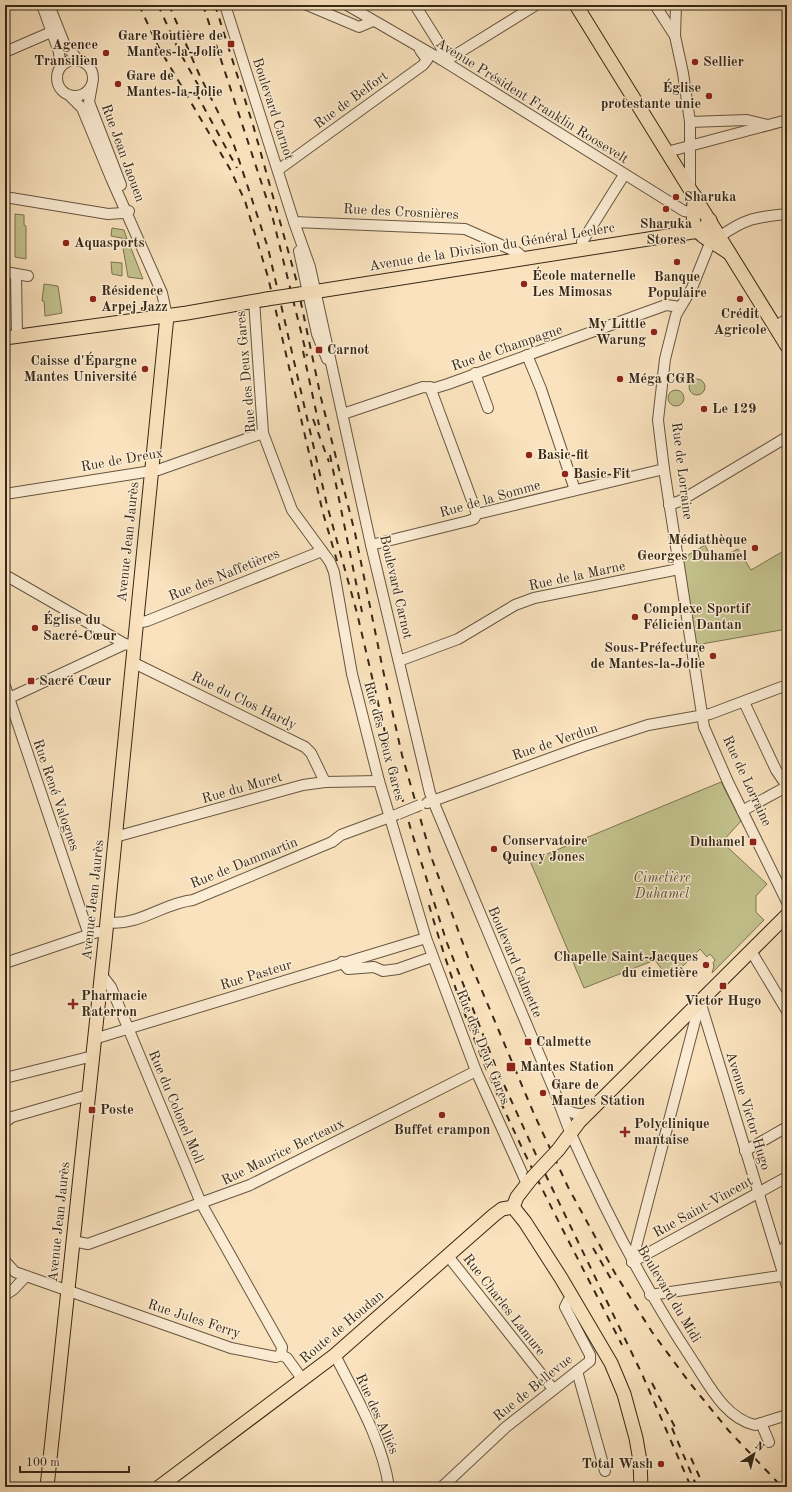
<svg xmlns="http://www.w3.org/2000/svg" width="792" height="1492" font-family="'Old Standard TT',serif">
<rect width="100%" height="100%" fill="#f9e2bd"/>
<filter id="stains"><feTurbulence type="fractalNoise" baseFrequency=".005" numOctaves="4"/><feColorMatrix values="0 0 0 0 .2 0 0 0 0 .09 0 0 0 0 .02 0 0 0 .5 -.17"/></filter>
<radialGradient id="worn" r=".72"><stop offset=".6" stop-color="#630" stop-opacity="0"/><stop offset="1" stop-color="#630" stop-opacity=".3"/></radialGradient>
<g fill="#c3c28d" stroke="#7c7552">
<polygon points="15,214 24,215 24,225 26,226 26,259 15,257"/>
<polygon points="112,228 124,230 127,239 111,236"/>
<polygon points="122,242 129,243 143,279 128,277"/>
<polygon points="111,262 122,263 122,276 112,274"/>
<polygon points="44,284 58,286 62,313 45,316 44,301 42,301"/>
<circle cx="697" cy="387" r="8"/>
<circle cx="676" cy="398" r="8"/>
<polygon points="705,545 713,561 738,549 751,570 780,553 787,552 787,629 696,645 683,558"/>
<polygon points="721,782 741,821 722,842 767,884 756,896 756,912 764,920 712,973 714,966 713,963 715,960 710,954 707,957 700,949 676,973 671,968 665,974 655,960 584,988 530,861"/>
</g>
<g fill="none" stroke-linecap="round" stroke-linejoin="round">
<g stroke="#675640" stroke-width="12">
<g id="minor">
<polyline points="42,5 59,52 60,67"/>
<polyline points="49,5 64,43 79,61"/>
<path d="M225 5 294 222 310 267 371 545 430 793 436 808C475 900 513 993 552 1085 559 1101 564 1118 571 1134 606 1213 645 1289 693 1361 709 1385 725 1418 755 1425L787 1415"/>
<polyline points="307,5 359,27 373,21"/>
<polyline points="347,5 442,60 684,211 699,213"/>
<polyline points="415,5 440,45 444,56 442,60"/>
<polyline points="655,5 675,36"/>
<polyline points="676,5 675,36 683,73 690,122 690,188"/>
<polyline points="5,52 58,29"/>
<polyline points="444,56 452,57 536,5"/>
<circle cx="75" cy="78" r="18"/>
<polyline points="92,85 89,102 121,185"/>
<polyline points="70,96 82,108 111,178 162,293 167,316"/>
<polyline points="690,122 747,120 768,125"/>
<polyline points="667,152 787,120"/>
<polyline points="278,170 423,65 427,60 420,50"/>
<polyline points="5,197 108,214 123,213 129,211"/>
<polyline points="294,222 465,229 517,252 524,258"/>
<path d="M719 237C746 218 756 217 787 214"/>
<polyline points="712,243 708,248 692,288 676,315 665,359 658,420 664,469 704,727 728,782 787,902"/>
<polyline points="583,249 582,242 624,175"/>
<polyline points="299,251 317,334 327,359"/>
<polyline points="5,272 28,276"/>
<polyline points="16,274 17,336"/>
<polyline points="254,300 263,433 292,510 330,562 334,572 352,674 379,781 426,938 476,1071 527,1184"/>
<polyline points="775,327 787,319"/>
<polyline points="527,355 541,389 575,490"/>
<polyline points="475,373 488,408"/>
<polyline points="430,387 477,514"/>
<polyline points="343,414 423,387 435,388 448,384 666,305 680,307"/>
<polyline points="5,494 158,470 263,433"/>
<polyline points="669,505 680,501 787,437"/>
<polyline points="371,545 468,521 474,519 477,514 664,469"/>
<polyline points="5,575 125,644"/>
<polyline points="136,623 147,621 322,551"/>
<polyline points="399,661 458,639 515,605 534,598 679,569"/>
<polyline points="132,662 305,747 311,753 325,782"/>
<polyline points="5,686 89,935"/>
<polyline points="5,700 125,644 134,646"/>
<polyline points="744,702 776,770 787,786"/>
<polyline points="427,803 584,746 648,725 710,714 787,685"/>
<polyline points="742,811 786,787"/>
<polyline points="115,837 303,785 325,782 379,781"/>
<path d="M107 922C138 927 163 903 193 900L332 842 341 835 395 815"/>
<polyline points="751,951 787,1011"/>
<polyline points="342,962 348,969 374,967 383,971 398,969 432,957"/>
<polyline points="5,963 97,932 106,933"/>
<polyline points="101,974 111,987 201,1203 282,1347 281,1355"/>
<polyline points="700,1001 787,1286"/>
<polyline points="94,1039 426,938"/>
<polyline points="5,1078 85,1058 92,1057"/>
<path d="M560 1105C569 1112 578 1117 589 1112"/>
<polyline points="5,1122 12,1117 88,1095"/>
<polyline points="745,1151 787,1127"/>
<polyline points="73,1241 88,1244 250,1185 476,1071"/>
<polyline points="778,1252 782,1251 787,1244"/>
<polyline points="448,1256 553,1389"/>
<polyline points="5,1261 15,1272 231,1348 276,1357 281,1355 287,1358 303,1380"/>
<polyline points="632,1262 700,1002"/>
<polyline points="632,1262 787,1177"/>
<polyline points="5,1295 14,1289 26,1276"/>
<polyline points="650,1295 787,1275"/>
<path d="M335 1355C356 1397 382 1440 389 1487"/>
<polyline points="577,1371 605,1471"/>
<polyline points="761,1423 769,1442"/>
<polyline points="442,1487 506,1427 590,1361 590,1355 565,1307 568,1301 572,1299"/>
</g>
</g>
<g stroke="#362817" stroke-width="15">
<g id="major">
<polyline points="576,5 787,346"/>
<path d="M695 196C688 236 700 233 729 253"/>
<polyline points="300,294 699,231 705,227 710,220"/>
<polyline points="5,338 187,313 267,299"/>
<polyline points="558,1150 579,1122 787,915"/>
<polyline points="513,1207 525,1222 561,1278 611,1363 624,1394 636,1438 640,1461 641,1487"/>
<polyline points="513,1207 517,1197 531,1179"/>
<polyline points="47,1487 105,941 167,316"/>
<polyline points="159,1487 335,1355 494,1215 502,1209 513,1207"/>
</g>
</g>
<use href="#minor" stroke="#fbecd4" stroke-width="10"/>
<use href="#major" stroke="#f9e2bd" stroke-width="13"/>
<g stroke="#362817" stroke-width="2" stroke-dasharray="7 7" stroke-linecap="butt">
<polyline points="139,5 158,46 230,169 245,201 268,277 323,513 337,561"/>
<polyline points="158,5 180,53 205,97"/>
<polyline points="169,5 199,74 233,142 268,248 327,505 357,613 391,758 411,830 447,943 495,1065 537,1157 642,1374 691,1487"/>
<polyline points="203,5 272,215 307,356"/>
<polyline points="215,5 253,125 296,279 321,398 355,533 383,670 402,755 432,859 469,960 534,1114 568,1187 616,1275 652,1332 689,1382 729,1431 782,1487"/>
<polyline points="196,93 237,168"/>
<polyline points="303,351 319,425"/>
<polyline points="313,419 329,462"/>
<polyline points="330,455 362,612"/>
<path d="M429 905C445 960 464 1015 486 1068 526 1163 576 1254 622 1345"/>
<polyline points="593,1248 614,1284"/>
<polyline points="652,1383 677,1431"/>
<polyline points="672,1428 697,1487"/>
<polyline points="691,1458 704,1487"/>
</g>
<g stroke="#675640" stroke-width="12" stroke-linecap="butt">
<polyline id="minor-bridge" points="398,814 420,805"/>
</g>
<g stroke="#362817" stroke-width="15" stroke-linecap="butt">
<g id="major-bridge">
<polyline points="267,299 300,294"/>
<polyline points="531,1179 558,1150"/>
</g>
</g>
<use href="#minor-bridge" stroke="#fbecd4" stroke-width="10"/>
<use href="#major-bridge" stroke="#f9e2bd" stroke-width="13"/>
</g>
<g fill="#8f2418" stroke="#fbecd4" stroke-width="1.5">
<rect x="227" y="40" width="8" height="8" rx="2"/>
<circle cx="106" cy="53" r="4"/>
<circle cx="695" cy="62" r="4"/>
<circle cx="118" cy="84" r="4"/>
<circle cx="709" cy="96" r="4"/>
<circle cx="676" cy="197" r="4"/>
<circle cx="666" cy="209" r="4"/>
<circle cx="66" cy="243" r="4"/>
<circle cx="677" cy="262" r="4"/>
<circle cx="524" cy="284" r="4"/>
<circle cx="93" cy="299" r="4"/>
<circle cx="740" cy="299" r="4"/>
<circle cx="654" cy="332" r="4"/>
<rect x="315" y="346" width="8" height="8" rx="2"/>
<circle cx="145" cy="369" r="4"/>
<circle cx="620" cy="379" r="4"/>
<circle cx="704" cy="409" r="4"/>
<circle cx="529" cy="455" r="4"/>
<circle cx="565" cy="474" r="4"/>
<circle cx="755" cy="548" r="4"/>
<circle cx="635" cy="617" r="4"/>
<circle cx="35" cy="628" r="4"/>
<circle cx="713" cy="656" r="4"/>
<rect x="27" y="677" width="8" height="8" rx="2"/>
<rect x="749" y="838" width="8" height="8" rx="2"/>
<circle cx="494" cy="849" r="4"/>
<circle cx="706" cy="965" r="4"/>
<rect x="719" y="982" width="8" height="8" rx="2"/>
<path d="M71 998h4v4h4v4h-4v4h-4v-4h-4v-4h4z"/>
<rect x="524" y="1038" width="8" height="8" rx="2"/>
<rect x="506" y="1062" width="10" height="10" rx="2"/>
<circle cx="543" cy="1093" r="4"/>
<rect x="88" y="1106" width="8" height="8" rx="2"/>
<circle cx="442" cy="1115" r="4"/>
<path d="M623 1126h4v4h4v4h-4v4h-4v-4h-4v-4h4z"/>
<circle cx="661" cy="1464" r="4"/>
</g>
<g text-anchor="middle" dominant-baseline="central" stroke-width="3" stroke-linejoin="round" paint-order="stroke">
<g font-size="14" font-weight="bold" fill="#362817" stroke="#fbecd4" text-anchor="start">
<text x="223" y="36" text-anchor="end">Gare Routière de<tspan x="223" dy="16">Mantes-la-Jolie</tspan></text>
<text x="98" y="45" text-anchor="end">Agence<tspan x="98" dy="16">Transilien</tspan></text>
<text x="703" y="62">Sellier</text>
<text x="126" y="76">Gare de<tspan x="126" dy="16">Mantes-la-Jolie</tspan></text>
<text x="701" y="88" text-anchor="end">Église<tspan x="701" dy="16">protestante unie</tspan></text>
<text x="684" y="197">Sharuka</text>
<text x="666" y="224" text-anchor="middle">Sharuka<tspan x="666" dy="16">Stores</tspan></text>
<text x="74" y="243">Aquasports</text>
<text x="532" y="276">École maternelle<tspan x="532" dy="16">Les Mimosas</tspan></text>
<text x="677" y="277" text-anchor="middle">Banque<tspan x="677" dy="16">Populaire</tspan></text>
<text x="101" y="291">Résidence<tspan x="101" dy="16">Arpej Jazz</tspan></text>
<text x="740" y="314" text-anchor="middle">Crédit<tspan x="740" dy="16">Agricole</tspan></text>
<text x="646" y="324" text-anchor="end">My Little<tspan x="646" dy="16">Warung</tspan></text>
<text x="327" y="350">Carnot</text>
<text x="137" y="361" text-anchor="end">Caisse d'Épargne<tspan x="137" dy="16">Mantes Université</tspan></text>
<text x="628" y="379">Méga CGR</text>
<text x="712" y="409">Le 129</text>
<text x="537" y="455">Basic-fit</text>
<text x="573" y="474">Basic-Fit</text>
<text x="747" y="540" text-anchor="end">Médiathèque<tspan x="747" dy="16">Georges Duhamel</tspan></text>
<text x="643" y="609">Complexe Sportif<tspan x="643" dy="16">Félicien Dantan</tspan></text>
<text x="43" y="620">Église du<tspan x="43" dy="16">Sacré-Cœur</tspan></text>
<text x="705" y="648" text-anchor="end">Sous-Préfecture<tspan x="705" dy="16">de Mantes-la-Jolie</tspan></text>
<text x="39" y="681">Sacré Cœur</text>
<text x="502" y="841">Conservatoire<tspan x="502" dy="16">Quincy Jones</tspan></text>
<text x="745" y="842" text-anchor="end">Duhamel</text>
<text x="698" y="957" text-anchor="end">Chapelle Saint-Jacques<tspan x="698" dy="16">du cimetière</tspan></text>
<text x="81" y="996">Pharmacie<tspan x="81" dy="16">Raterron</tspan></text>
<text x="723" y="1001" text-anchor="middle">Victor Hugo</text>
<text x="536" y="1042">Calmette</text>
<text x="520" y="1067">Mantes Station</text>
<text x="551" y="1085">Gare de<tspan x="551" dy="16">Mantes Station</tspan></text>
<text x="100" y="1110">Poste</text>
<text x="634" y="1124">Polyclinique<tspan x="634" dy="16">mantaise</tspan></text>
<text x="442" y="1130" text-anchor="middle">Buffet crampon</text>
<text x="653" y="1464" text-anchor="end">Total Wash</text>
</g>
<g font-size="14" fill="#362817" stroke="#fbecd4">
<text transform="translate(351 100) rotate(-36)">Rue de Belfort</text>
<text transform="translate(532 101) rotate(32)">Avenue Président Franklin Roosevelt</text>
<text transform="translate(273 109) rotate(72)">Boulevard Carnot</text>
<text transform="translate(123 153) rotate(70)">Rue Jean Jaouen</text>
<text transform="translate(401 212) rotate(3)">Rue des Crosnières</text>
<text transform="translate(492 247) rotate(-9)">Avenue de la Division du Général Leclerc</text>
<text transform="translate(507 348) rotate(-19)">Rue de Champagne</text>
<text transform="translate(246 372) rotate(-95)">Rue des Deux Gares</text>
<text transform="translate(122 460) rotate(-10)">Rue de Dreux</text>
<text transform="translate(682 471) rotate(83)">Rue de Lorraine</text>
<text transform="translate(490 499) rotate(-16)">Rue de la Somme</text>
<text transform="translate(128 542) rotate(-84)">Avenue Jean Jaurès</text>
<text transform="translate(224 575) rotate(-22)">Rue des Naffetières</text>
<text transform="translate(577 576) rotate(-12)">Rue de la Marne</text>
<text transform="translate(396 587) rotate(77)">Boulevard Carnot</text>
<text transform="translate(244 701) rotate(26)">Rue du Clos Hardy</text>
<text transform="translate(384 741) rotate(75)">Rue des Deux Gares</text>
<text transform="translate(555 742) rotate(-19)">Rue de Verdun</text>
<text transform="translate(747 781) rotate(65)">Rue de Lorraine</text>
<text transform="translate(242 788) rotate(-16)">Rue du Muret</text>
<text transform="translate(56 795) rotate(71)">Rue René Valognes</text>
<text transform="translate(244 863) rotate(-22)">Rue de Dammartin</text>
<text transform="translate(93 900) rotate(-84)">Avenue Jean Jaurès</text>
<text transform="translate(515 962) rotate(67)">Boulevard Calmette</text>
<text transform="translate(256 975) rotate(-17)">Rue Pasteur</text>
<text transform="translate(483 1047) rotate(68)">Rue des Deux Gares</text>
<text transform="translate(176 1107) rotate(67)">Rue du Colonel Moll</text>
<text transform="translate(748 1111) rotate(73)">Avenue Victor Hugo</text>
<text transform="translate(283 1152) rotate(-26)">Rue Maurice Berteaux</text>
<text transform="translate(703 1207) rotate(-29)">Rue Saint-Vincent</text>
<text transform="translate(59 1222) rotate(-84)">Avenue Jean Jaurès</text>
<text transform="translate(669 1294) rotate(59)">Boulevard du Midi</text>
<text transform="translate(504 1305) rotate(52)">Rue Charles Lamure</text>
<text transform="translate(194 1319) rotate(18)">Rue Jules Ferry</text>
<text transform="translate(342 1327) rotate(-40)">Route de Houdan</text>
<text transform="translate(533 1388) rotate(-39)">Rue de Bellevue</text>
<text transform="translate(377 1414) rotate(66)">Rue des Alliés</text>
</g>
<g font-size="14" font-style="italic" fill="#594e34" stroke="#fbecd4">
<text x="662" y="878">Cimetière<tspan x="662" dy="16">Duhamel</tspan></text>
</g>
</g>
<rect width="792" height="1492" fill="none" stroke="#f9e2bd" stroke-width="20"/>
<rect x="6" y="6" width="780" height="1480" fill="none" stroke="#362817" stroke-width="2"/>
<rect x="10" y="10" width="772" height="1472" fill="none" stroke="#362817"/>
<g transform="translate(754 1454) rotate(36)" stroke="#fbecd4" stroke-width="3" paint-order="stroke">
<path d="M0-3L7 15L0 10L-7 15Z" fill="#362817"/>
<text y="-6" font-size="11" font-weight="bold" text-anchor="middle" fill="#362817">N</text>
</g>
<path d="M20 1466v6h109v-6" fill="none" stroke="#362817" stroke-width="2"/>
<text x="26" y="1466" font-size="12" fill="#362817" stroke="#fbecd4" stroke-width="3" paint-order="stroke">100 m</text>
<rect width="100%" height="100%" filter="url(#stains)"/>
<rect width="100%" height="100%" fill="url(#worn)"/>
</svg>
